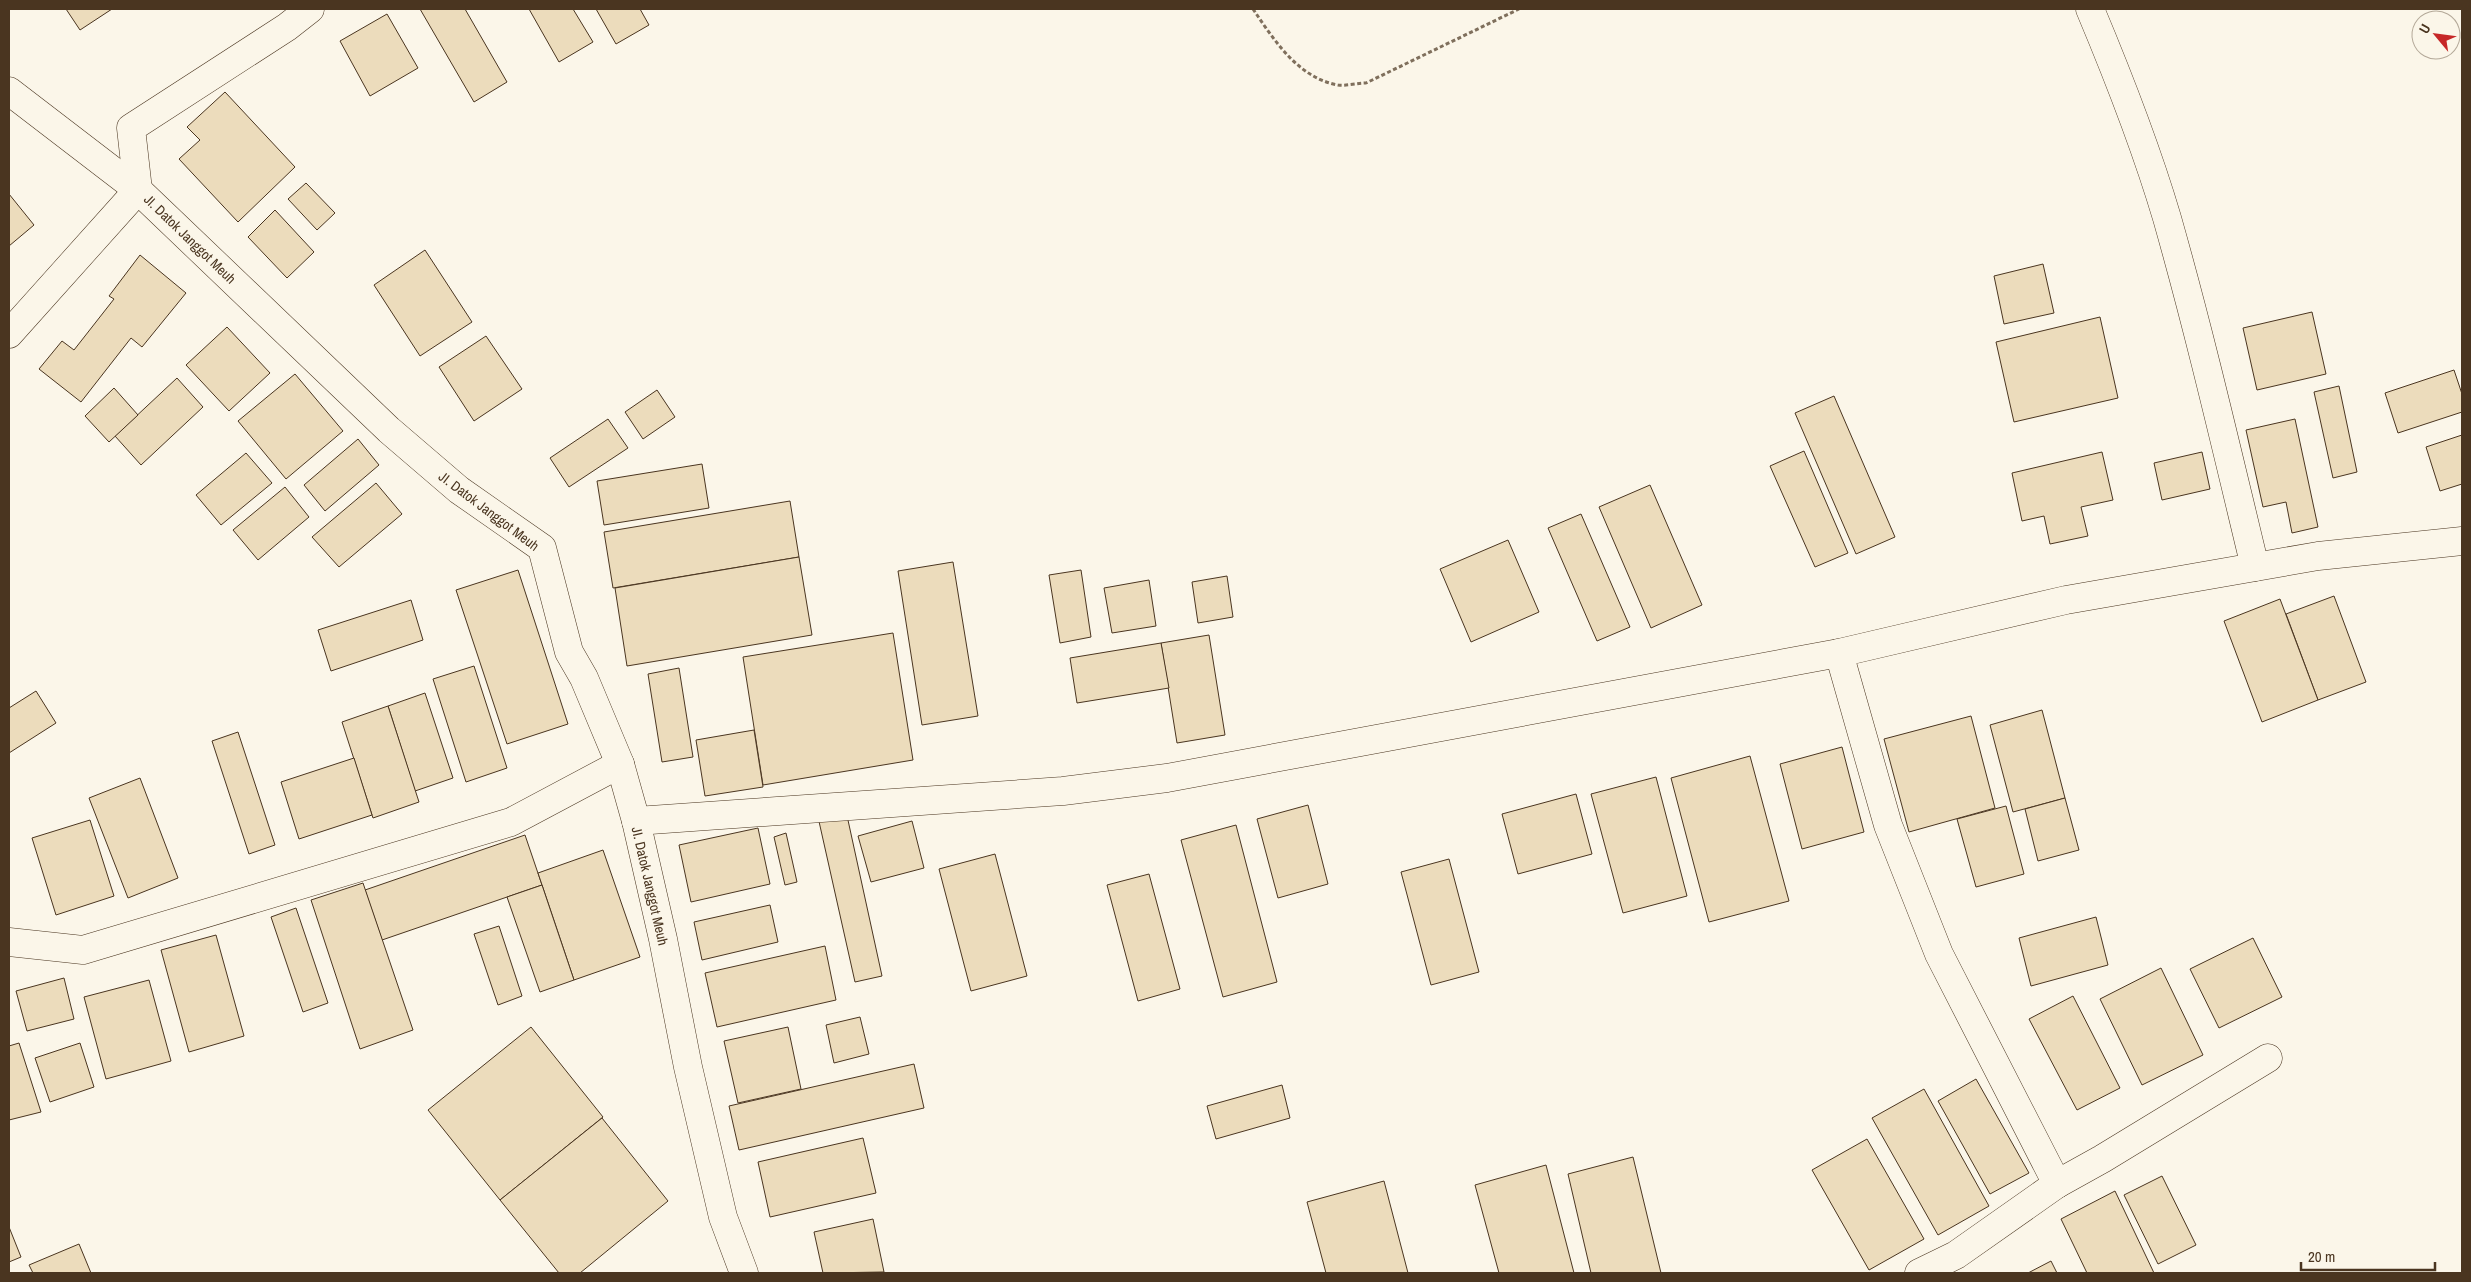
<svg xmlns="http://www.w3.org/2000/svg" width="2471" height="1282" font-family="'Archivo Narrow',sans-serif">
<rect width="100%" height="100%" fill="#fbf6e9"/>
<g fill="#ecdcbc" stroke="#4a3520">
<polygon points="66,9 112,9 80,30"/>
<polygon points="420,9 465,9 507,82 474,102"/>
<polygon points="529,9 573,9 593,42 559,62"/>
<polygon points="596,9 640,9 649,25 616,44"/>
<polygon points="387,14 418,68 370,96 340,41"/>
<polygon points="225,92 295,167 238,222 179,159 200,140 187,127"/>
<polygon points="306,183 335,213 317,230 288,199"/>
<polygon points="9,194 34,225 9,246"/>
<polygon points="275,210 314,252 287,278 248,237"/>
<polygon points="425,250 472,322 420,356 374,285"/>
<polygon points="140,255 186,293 142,347 131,338 81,402 39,369 62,341 74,350 114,299 109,296"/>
<polygon points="2043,264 2054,313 2004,324 1994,276"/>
<polygon points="2312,312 2326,374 2257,390 2243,328"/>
<polygon points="2100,317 2118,398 2014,422 1996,342"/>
<polygon points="227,327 270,373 229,411 186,365"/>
<polygon points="486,336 522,389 474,421 439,367"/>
<polygon points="2454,370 2462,394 2462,412 2398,433 2385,393"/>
<polygon points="295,374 343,431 286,479 238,421"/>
<polygon points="177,378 203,407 141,465 115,436"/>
<polygon points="2339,386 2357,472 2333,478 2314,392"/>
<polygon points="114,388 138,415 109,442 85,416"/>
<polygon points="657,390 675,417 643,439 625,412"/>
<polygon points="1834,396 1895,537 1856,554 1795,413"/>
<polygon points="608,419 628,448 569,487 550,458"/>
<polygon points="2295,419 2318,527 2292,533 2286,502 2263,507 2246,430"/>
<polygon points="2462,435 2462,484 2440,491 2426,447"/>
<polygon points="358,439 379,465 325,511 304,485"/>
<polygon points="1804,451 1848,553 1815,567 1770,466"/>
<polygon points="2102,452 2113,500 2081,507 2088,536 2050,544 2044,516 2022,521 2012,473"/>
<polygon points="2202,452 2210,489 2162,500 2154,463"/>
<polygon points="246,453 272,483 221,525 196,495"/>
<polygon points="702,464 709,508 604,525 597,481"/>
<polygon points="376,483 402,514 339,567 312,537"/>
<polygon points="1650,485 1702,605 1651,628 1599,507"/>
<polygon points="285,487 309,517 258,560 233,530"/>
<polygon points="790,501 799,557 613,588 604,532"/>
<polygon points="1581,514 1630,627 1597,641 1548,528"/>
<polygon points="1508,540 1539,612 1471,642 1440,569"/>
<polygon points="799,557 812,635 627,666 615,588"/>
<polygon points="953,562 978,716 922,725 898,571"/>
<polygon points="518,570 568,724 507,744 456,590"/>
<polygon points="1081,570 1091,637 1060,643 1049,575"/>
<polygon points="1227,576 1233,617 1198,623 1192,582"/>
<polygon points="1149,580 1156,626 1112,633 1104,588"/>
<polygon points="2334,596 2366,682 2318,700 2286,614"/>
<polygon points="2280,599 2318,700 2262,722 2224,621"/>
<polygon points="411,600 423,640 331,671 318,630"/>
<polygon points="893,633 913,760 763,785 743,657"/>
<polygon points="1209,635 1225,735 1177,743 1161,643"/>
<polygon points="1161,643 1169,688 1077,703 1070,658"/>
<polygon points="474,666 507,768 466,782 433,679"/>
<polygon points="679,668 693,757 662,762 648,674"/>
<polygon points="36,691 56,723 9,753 9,708"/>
<polygon points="425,693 453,778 415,791 388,706"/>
<polygon points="388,706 419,802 373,818 342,722"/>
<polygon points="2042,710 2065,798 2013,812 1990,725"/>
<polygon points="1971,716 1995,808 1909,832 1884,739"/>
<polygon points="754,730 763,787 705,796 696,740"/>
<polygon points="238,732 275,845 249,854 212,741"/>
<polygon points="1842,747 1864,832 1802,849 1780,764"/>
<polygon points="1750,756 1789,901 1709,922 1671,778"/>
<polygon points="354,758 372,815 299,839 281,782"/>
<polygon points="1656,777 1687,896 1623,913 1591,794"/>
<polygon points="140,778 178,878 128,898 89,798"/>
<polygon points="1576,794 1592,854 1518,874 1502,814"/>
<polygon points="2065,798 2079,850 2038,861 2025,809"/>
<polygon points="1308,805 1328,884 1278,898 1257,819"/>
<polygon points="2006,806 2024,874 1976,887 1957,819"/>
<polygon points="846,811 882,976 855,982 818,817"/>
<polygon points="90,820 114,896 56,915 32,838"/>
<polygon points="912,821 924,868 871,882 858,836"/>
<polygon points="1236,825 1277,982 1223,997 1181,840"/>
<polygon points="758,828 770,884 691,902 679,845"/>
<polygon points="786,833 797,882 785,885 774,837"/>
<polygon points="525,835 542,885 382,940 365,890"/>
<polygon points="603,850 640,957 574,980 538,873"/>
<polygon points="995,854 1027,976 971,991 939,869"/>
<polygon points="1449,859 1479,972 1431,985 1401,872"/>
<polygon points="1149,874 1180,989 1138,1001 1107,885"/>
<polygon points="363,883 413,1030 360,1049 311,900"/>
<polygon points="542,885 574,980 540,992 507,897"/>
<polygon points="770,905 778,942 702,960 694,922"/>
<polygon points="296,908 328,1003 303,1012 271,917"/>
<polygon points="2096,917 2108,965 2031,986 2019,938"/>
<polygon points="499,926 522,996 498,1005 474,934"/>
<polygon points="216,935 244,1036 189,1052 161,950"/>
<polygon points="2253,938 2282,997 2219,1028 2190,969"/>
<polygon points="825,946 836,1000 717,1027 705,973"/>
<polygon points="2161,968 2203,1055 2142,1085 2100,999"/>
<polygon points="64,978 74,1019 27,1031 16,991"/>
<polygon points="149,980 171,1061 106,1079 84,997"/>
<polygon points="2073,996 2120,1088 2077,1110 2029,1019"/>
<polygon points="860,1017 869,1054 834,1063 826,1025"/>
<polygon points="531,1027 603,1117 500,1200 428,1110"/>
<polygon points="788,1027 801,1089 738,1103 724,1041"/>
<polygon points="19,1043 41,1112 9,1120 9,1046"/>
<polygon points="80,1043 94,1087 50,1102 35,1058"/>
<polygon points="914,1064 924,1108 739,1150 729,1106"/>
<polygon points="1976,1079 2029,1173 1990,1194 1938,1101"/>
<polygon points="1282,1085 1290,1118 1216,1139 1207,1106"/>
<polygon points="1924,1089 1989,1206 1938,1235 1872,1118"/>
<polygon points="602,1118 668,1201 580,1273 559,1273 500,1200"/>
<polygon points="863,1138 876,1193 770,1217 758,1162"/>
<polygon points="1867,1139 1924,1239 1869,1270 1812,1170"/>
<polygon points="1633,1157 1661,1273 1591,1273 1568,1174"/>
<polygon points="1546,1165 1574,1273 1499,1273 1475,1185"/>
<polygon points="2162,1176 2196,1245 2158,1264 2124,1195"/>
<polygon points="1384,1181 1408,1273 1326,1273 1307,1202"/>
<polygon points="2115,1191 2154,1273 2087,1273 2061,1219"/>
<polygon points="873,1219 884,1272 823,1273 814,1232"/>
<polygon points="9,1227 21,1257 9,1262"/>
<polygon points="79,1244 91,1273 33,1273 29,1265"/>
<polygon points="2051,1261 2057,1273 2028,1273"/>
</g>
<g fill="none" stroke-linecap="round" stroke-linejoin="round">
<g stroke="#4a3520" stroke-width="29">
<g id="street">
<path d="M2090 9C2119 78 2146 147 2167 218 2200 334 2227 451 2255 567"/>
<polyline points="9,334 138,190 131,128 287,27 310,9"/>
<polyline points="1839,653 1888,825 1939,954 2057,1184"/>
<polyline points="636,821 1063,791 1167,778 1839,653 2066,600 2318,556 2462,541"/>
<polyline points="9,942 83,950 511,822 620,764"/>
<polyline points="1919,1273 1956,1255 2057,1184 2102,1159 2268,1058"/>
</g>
</g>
<g stroke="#4a3520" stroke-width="29">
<polyline id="secondary" points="9,91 138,190 389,430 459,490 542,548 569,652 584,678 620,764 636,821 663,939 688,1067 723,1217 744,1273"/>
</g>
<path stroke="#7f6f5c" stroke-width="3" stroke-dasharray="4 2.5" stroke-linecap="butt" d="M1253 9C1274 40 1298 78 1338 85 1347 86 1357 83 1366 83L1519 9"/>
<use href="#street" stroke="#fbf6e9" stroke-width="28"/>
<use href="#secondary" stroke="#fbf6e9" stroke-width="28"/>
</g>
<g text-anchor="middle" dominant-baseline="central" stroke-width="4" stroke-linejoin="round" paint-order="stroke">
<g font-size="14" fill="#4a3520" stroke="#fbf6e9">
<text transform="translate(190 239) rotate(44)">JI. Datok Janggot Meuh</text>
<text transform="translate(489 511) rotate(37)">JI. Datok Janggot Meuh</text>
<text transform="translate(650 886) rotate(77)">JI. Datok Janggot Meuh</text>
</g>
</g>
<rect width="2471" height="1282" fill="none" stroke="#4a3520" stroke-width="20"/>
<g transform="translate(2436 35) rotate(299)"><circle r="24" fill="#fbf6e9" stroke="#b4a999"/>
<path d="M0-4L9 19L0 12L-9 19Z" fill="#c62828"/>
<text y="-8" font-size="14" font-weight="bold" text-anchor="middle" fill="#4a3520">U</text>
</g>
<path d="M2301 1262v8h134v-8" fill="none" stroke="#4a3520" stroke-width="2.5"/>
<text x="2308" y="1262" font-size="15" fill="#4a3520" stroke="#fbf6e9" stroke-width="4" paint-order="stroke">20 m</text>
</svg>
